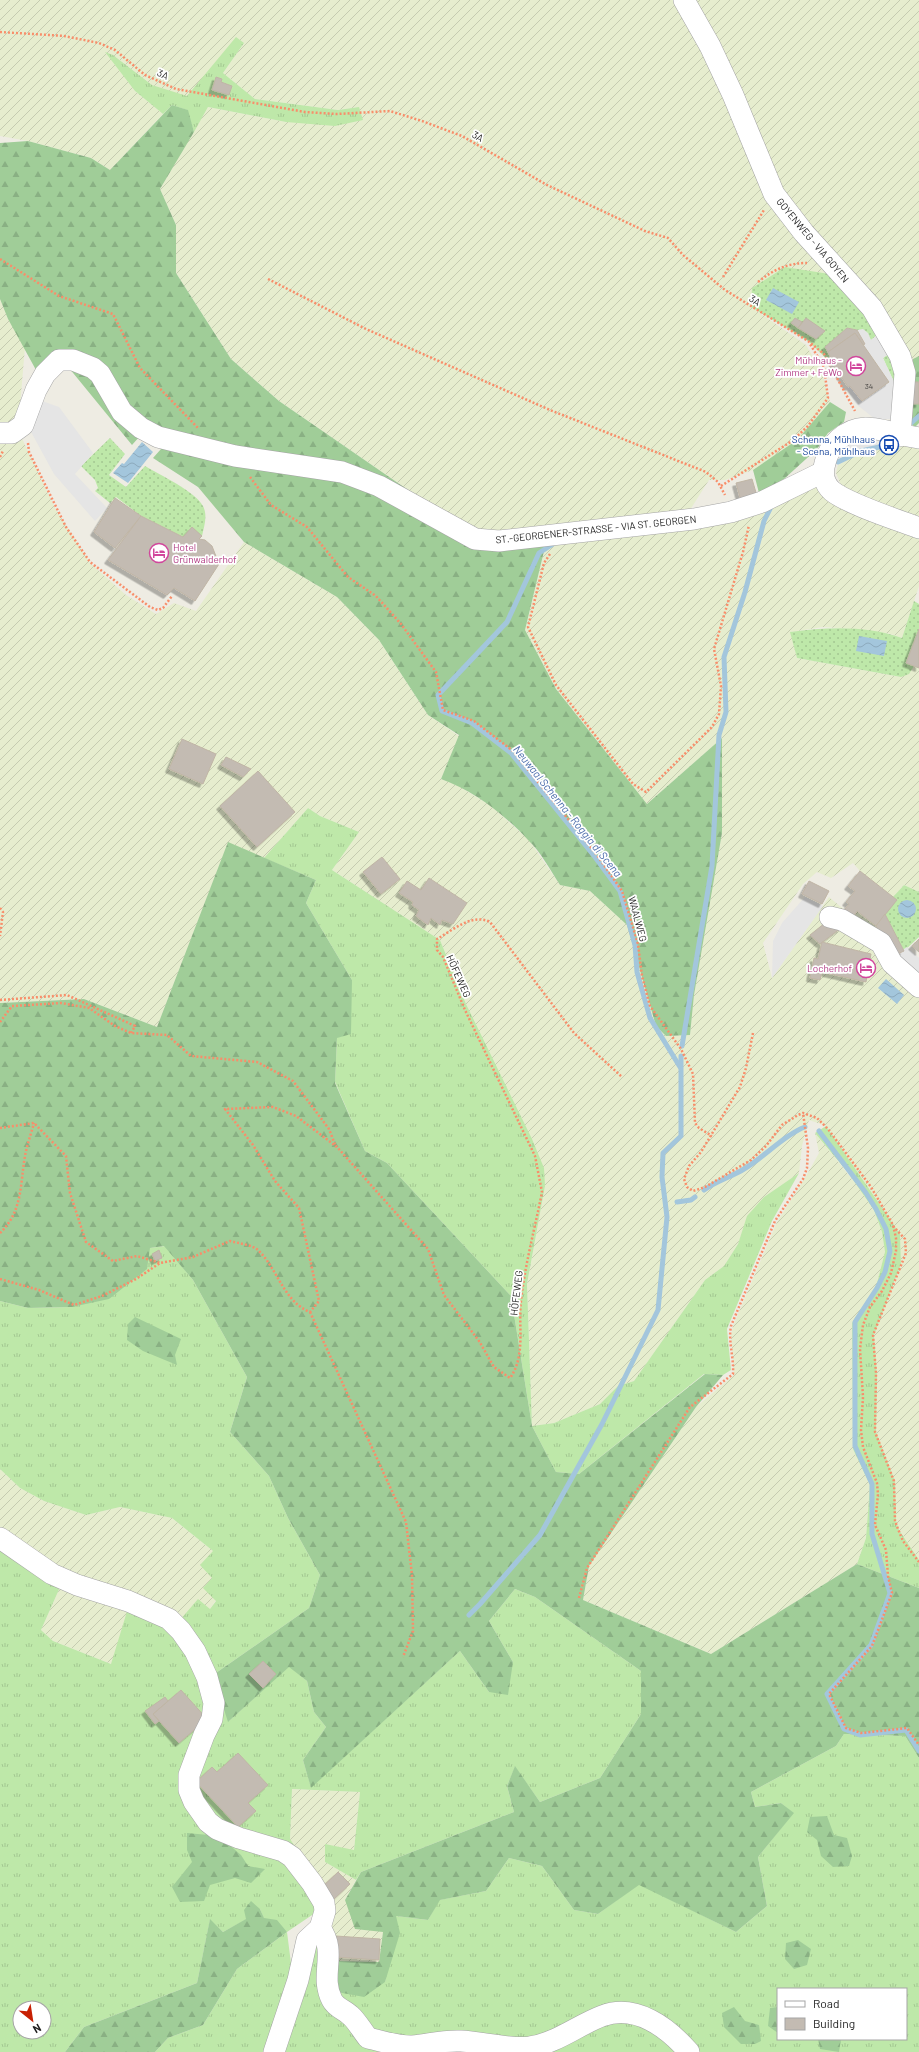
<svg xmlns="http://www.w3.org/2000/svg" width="919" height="2052" font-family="Barlow,sans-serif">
<defs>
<pattern id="farmland-furrows" width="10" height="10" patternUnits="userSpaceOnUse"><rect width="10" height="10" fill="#e6edce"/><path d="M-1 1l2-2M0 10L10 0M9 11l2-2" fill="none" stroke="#c5cbb0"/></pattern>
<pattern id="grass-tufts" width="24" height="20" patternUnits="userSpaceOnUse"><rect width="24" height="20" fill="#bee8a9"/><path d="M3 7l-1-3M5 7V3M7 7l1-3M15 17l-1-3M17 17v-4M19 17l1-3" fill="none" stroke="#a3c791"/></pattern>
<pattern id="forest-firs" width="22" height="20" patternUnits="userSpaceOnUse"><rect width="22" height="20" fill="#a0cd98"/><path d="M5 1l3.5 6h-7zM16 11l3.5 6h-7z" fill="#89b083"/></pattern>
<pattern id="garden-dots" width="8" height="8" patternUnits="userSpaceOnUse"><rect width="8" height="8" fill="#bee8a9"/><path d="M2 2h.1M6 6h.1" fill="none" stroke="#a3c791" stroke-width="1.8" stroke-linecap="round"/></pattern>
<pattern id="water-waves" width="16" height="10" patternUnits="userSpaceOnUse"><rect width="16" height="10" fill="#a3c6dc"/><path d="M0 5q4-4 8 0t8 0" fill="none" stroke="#8caabc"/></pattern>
<filter id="shadow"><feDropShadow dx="-3.5" dy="3.5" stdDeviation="0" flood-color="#0004"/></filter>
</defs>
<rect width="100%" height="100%" fill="#eeece3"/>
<g fill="url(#farmland-furrows)">
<polygon points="0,0 919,0 919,356 913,359 887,332 751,307 806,345 822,372 830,402 797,440 753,470 725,480 709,480 690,510 495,534 456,523 279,401 231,359 176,273 176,225 160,189 208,107 286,122 359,107 338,110 255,99 223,73 244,43 187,97 152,85 113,55 135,91 163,114 110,170 91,158 28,141 0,136"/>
<polygon points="0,299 8,319 25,347 18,430 55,508 90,563 126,595 156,614 174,603 196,611 244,542 337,597 379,640 428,715 459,736 441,779 455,784 490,805 529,840 560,885 590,891 627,925 656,1026 666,1036 690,1035 694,995 722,833 722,738 647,804 556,689 525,630 545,547 739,514 811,480 919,535 919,586 902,638 891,634 853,629 823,627 791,632 797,658 901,677 914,666 919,668 919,892 904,885 893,897 860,871 853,863 831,878 817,872 803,884 763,943 772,978 829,897 853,917 857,911 876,926 893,956 919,987 919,1560 899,1530 896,1521 895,1481 876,1432 877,1376 874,1335 901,1264 900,1234 826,1126 809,1120 802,1146 799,1173 764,1197 748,1216 738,1244 724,1266 705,1280 634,1381 618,1386 600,1404 554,1423 532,1426 527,1284 545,1186 466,1004 440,940 332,870 359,832 320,816 308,808 264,858 228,843 157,1027 84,999 0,1003"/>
<polygon points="897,442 919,444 919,521 851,491 841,485 836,473 838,465 853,457"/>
<polygon points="815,1133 864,1194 874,1210 882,1232 885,1253 876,1287 852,1323 853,1449 870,1485 866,1538 857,1564 711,1654 583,1600 589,1566 696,1407 734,1375 731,1336 733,1326 777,1222 805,1178 819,1153"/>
<polygon points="0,1469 20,1488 44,1501 86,1515 120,1507 172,1518 213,1551 212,1579 216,1600 210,1609 180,1620 111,1664 53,1641 41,1630 65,1576 0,1534"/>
<polygon points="292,1789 360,1792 354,1850 325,1862 356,1880 345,1900 383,1932 379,1962 337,1961 290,1839"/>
</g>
<g fill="url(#grass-tufts)" fill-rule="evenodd">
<polygon points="236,37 244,43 223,73 255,99 338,110 359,107 363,120 335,126 286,122 208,107 194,132 187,110 172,105 163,114 135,91 105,52 113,55 152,85 187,96"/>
<polygon points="308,808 320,816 359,832 332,870 440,940 466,1004 532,1139 544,1168 545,1186 527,1284 532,1426 554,1423 600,1404 618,1386 634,1381 705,1280 724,1266 738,1244 747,1216 764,1197 799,1173 772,1221 727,1329 731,1370 723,1375 704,1374 579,1474 556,1472 532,1426 511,1296 387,1163 365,1151 335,1082 337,1038 352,980 306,903 316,880 264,858"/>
<polygon points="826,1126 900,1234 901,1264 874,1335 877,1376 876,1432 895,1481 896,1521 899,1530 919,1560 919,1588 857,1564 866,1538 870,1485 853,1449 852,1323 876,1287 885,1252 882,1232 874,1210 849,1174 815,1133"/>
<path d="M165 1246 193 1280 247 1377 230 1432 269 1476 288 1518 320 1575 309 1608 213 1675 229 1721 289 1666 307 1681 314 1712 326 1727 303 1760 311 1787 460 1651 489 1692 513 1662 489 1621 515 1589 535 1597 641 1671V1714L600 1778 540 1802 515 1767 507 1786 514 1812 361 1872 356 1880 325 1862V1844L354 1850 360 1792 292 1789 290 1839 311 1872 315 1913 287 1932 293 1979 314 1945 337 1961 385 1982 396 1916 428 1920 439 1900 486 1891 509 1858 542 1866 574 1910 598 1914 639 1884 736 1932 767 1906 758 1857 793 1813 781 1803 755 1807 751 1792 836 1746 844 1734 905 1736 919 1758V2052H155L168 2038 203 2025 237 1969 287 1932 264 1919 260 1909 247 1919 223 1932 210 1920 197 1983 84 2027 65 2052H0V1534L65 1576 41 1630 53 1641 111 1664 132 1595 180 1620 198 1599 210 1609 216 1601 203 1588 212 1578 200 1565 213 1551 172 1518 120 1507 86 1515 44 1501 20 1488 0 1469V1301L28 1308 72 1307 150 1248ZM778 1989H906V2039H778ZM20 2008H44V2032H20Z"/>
</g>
<g fill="url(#forest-firs)">
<path d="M172 105 188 110 194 132 160 189 176 225V273L231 359 279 401 456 523 545 547 525 630 556 689 647 804 722 738V833L694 995 690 1035 666 1036 656 1026 627 925 590 891 560 885C550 870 541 852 528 840 504 814 474 791 441 779L459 735 428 715 379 640 337 597 244 542 198 487 153 458 161 449 140 436 132 445 60 357 36 370 8 319 0 299V143L28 141 91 158 110 170Z"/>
<polygon points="919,356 919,423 915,427 904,418 913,359"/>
<polygon points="830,402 846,412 844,422 828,433 817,449 784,479 759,493 753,470 797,440"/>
<polygon points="228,842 316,880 306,903 352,980 351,1034 337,1038 335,1083 365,1151 387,1163 511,1296 532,1426 556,1472 579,1474 705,1374 723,1375 696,1407 589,1566 583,1600 711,1654 857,1564 919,1588 919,1758 905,1736 844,1734 836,1746 751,1792 755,1807 781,1803 794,1813 758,1857 767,1906 736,1932 639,1885 598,1914 574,1910 542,1866 509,1858 486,1891 440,1900 428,1920 396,1916 400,1933 385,1982 364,1997 337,1992 337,1961 379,1962 383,1932 355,1929 345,1900 361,1872 514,1812 507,1786 515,1766 540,1802 600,1778 641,1714 641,1671 535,1597 515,1589 489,1621 513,1662 508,1695 489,1692 460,1651 311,1788 303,1760 326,1727 314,1712 307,1681 289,1667 228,1722 213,1675 309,1608 320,1575 288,1518 269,1476 230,1432 247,1377 193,1280 164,1246 150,1248 147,1269 109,1299 72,1307 28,1308 0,1301 0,1003 84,999 157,1027"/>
<polygon points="135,1317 181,1339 175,1355 177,1365 143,1351 127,1340 128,1324"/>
<polygon points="827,1816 834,1835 847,1838 852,1856 849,1866 833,1867 821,1856 817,1840 807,1832 810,1817"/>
<polygon points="187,1833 219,1836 241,1855 248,1866 265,1869 251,1883 235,1878 210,1885 204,1901 180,1902 172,1887 192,1862 187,1850"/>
<polygon points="251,1901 260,1909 264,1918 277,1920 287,1932 237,1969 203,2025 168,2038 155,2052 65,2052 84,2027 197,1983 210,1919 223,1932 246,1919 244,1910"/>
<polygon points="798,1940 811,1949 807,1965 794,1969 785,1959 786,1943"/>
<polygon points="734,2007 745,2021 759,2025 761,2041 755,2044 741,2044 724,2027 722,2013"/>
<polygon points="778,2007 778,2033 768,2026 770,2008"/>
<polygon points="818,2039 841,2039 839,2052 820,2049"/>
</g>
<g fill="url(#garden-dots)">
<polygon points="785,267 842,276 900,356 895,384 883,358 890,353 878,334 871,340 857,330 847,328 825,347 835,367 808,341 751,307 752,288"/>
<path d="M110 438 125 454 109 475 126 487 145 466C160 475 195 491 203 506 208 516 204 526 202 536L183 537 141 516 116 497 110 503 95 491 98 488 95 480 81 466Z"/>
<path d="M914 601 919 604V629L906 663 914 666 909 674 901 677 797 658 790 632C826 627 867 625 902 638Z"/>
<polygon points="904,885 919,892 919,937 904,951 885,914 896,900 893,897"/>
</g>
<g fill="#e5e5e5">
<polygon points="863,329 868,333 871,340 879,334 890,353 883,358 895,384 892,419 875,419 856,404 846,388 850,386 865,343 857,330"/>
<polygon points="42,401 59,407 93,453 75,474 107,508 95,521 54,474 30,430"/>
<polygon points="852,439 876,440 878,446 844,455 835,462 840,446"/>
<polygon points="805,897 823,906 772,978 773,941 782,923"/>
<polygon points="907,947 919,958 919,987 893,956"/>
</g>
<g fill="url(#water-waves)">
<polygon points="773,288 799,302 792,314 766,300"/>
<polygon points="142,442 153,452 128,483 113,473 122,463 124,464"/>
<polygon points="859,636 887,641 884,656 856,651"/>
<circle cx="907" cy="909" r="9"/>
<polygon points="886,979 904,995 897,1004 878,988"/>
</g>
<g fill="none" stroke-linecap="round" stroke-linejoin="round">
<g stroke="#a3c6dc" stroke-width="5">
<polyline points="910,424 919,416"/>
<polyline points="838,462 861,451 884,446"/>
<polyline points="556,542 539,553 507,622 438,695 442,711 472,723 511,753 595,857 620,891 635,945 637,972 650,1018 680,1067"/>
<polyline points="682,1046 712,866 719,735 726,712 724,657 745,592 764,521 772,505"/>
<polyline points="819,1131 866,1193 876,1209 886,1229 890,1251 885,1272 877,1288 855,1322 855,1446 872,1484 872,1534 890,1593 871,1645 827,1694 844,1729 860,1735 906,1730 919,1751"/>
<path d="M704 1190C716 1181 731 1177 744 1169 763 1158 787 1133 805 1127"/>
<polyline points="677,1202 691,1200 695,1197"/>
<polyline points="469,1615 480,1604 540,1535 602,1424 658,1310 667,1217 662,1177 663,1153 681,1136 681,1056"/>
</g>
</g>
<g fill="#c3bbb2" stroke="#c0b5a5" filter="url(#shadow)">
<polygon points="216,77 222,79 221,82 232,86 229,95 212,90"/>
<polygon points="795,318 802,322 798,328 791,323"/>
<polygon points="806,318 825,331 816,339 798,328"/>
<polygon points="847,328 857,330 865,344 863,345 855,333 828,352 825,347"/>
<polygon points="855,333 889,382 862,401 850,386 848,387 835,367 828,352"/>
<polygon points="910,382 919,382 919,404 911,404"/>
<polygon points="752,479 757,496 741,501 736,483"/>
<polygon points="115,498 141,516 115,548 94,532"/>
<polygon points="141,516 183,537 192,527 202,536 199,539 205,540 212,546 219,564 195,601 174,588 167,595 108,560"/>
<polygon points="919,629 919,668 906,663"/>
<polygon points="182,739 216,754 203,784 169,769"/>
<polygon points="226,757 251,769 243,777 221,765"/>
<polygon points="258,771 295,812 257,847 220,806"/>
<polygon points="382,857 400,879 381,894 363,872"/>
<polygon points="860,871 897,900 876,926 857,911 853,917 844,910 849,904 846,902 855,891 848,886"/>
<polygon points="429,878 467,903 453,924 442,920 440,925 431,918 428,925 416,916 419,910 412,905 413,902 399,893 407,881 421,890"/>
<polygon points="809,881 829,891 822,904 802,894"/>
<polygon points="885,914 904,951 893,956 876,926"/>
<polygon points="825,923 841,928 820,944 810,935"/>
<polygon points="919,939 919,952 912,946"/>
<polygon points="822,942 871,954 866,982 822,972 820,980 810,978 814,958 818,959"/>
<polygon points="159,1250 162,1258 155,1261 152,1254"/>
<polygon points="263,1661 276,1674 263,1688 249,1674"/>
<polygon points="181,1690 207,1719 179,1743 153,1714"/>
<polygon points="165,1697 168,1701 153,1714 159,1721 155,1724 145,1711"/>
<polygon points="238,1753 268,1785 248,1803 256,1811 238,1827 196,1782 212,1767 217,1772"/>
<polygon points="338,1872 350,1884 334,1899 322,1887"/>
<polygon points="336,1936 380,1939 379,1960 335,1957"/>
</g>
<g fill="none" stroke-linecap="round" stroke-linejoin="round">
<g stroke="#a4a4a4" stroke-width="22">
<g id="minor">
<polyline points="684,0 710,46 733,95 774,194 804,233 872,308 900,356 905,373 900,436"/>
<polyline points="0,433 12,433 23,425 36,390 45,374 59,360 73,360 93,368 100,374 122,412 141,428 158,437 235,456 342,472 379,486 475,539 499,541 694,519 731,512 762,502 823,472"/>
<path d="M919 438C905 436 877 427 865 428 845 429 829 445 825 463 822 473 824 484 832 491 848 504 898 520 919 528"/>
<polyline points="830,917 842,920 881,943 892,963 919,987"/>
<polyline points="0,1538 52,1574 77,1585 128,1601 169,1619 181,1631 195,1651 207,1677 214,1703 212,1719 204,1735 189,1775 189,1790 194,1802 208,1822 217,1829 239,1838 283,1851 292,1857 312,1883 324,1903 325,1911 320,1928 307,1940 298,1980 274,2052"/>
<path d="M320 1928C338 1953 319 1975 332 2000 336 2008 345 2010 351 2016 356 2020 363 2032 368 2038 382 2041 399 2047 413 2046 430 2044 444 2040 461 2041 481 2042 513 2050 530 2047 557 2043 578 2025 602 2016 636 2003 668 2028 689 2052"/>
</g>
</g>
<g stroke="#f88e6a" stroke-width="2.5" stroke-dasharray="2 2" stroke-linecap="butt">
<polyline points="0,32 64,36 99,43 115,50 145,75 176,89 305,112 337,114 390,111 422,121 462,136 547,185 645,231 668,238 683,255 725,290 808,341 824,354 855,411"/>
<polyline points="0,259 59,296 113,314 140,368 198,428"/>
<polyline points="723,277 764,210"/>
<polyline points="268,279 366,329 550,410 706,472 718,482 725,495"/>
<path d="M758 282C773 270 787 263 807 263"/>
<polyline points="28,443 29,452 66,527 90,562 150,607 158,610 163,608 172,596"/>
<polyline points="0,457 3,451"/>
<polyline points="250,477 271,505 307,527 348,577 376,596 401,624 436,672 443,710 474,721 513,751 597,855 622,891 638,944 642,976 650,1006 681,1049 693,1074 695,1123 699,1128 712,1136"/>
<polyline points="721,486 792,441 808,426 828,398 824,367 810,344"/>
<polyline points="550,554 544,563 528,627 556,685 633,784 646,792 712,727 719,714 721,686 714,649 743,552 749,525"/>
<polyline points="0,908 3,912 0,936"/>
<polyline points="0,1000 67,995 135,1026 131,1033"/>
<polyline points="0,1022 12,1006 61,1003 89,1008 115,1026 131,1033 167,1035 191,1056 257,1062 293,1081 329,1129 336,1147"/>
<polyline points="753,1033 746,1068 740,1087 701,1152 689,1166 684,1179 687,1187 693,1191 705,1187 751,1160 766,1146 782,1125 798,1115 803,1113 817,1118 828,1129 871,1187 893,1225 896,1238 896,1251 891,1273 882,1291 870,1307 863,1325 860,1349 863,1397 861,1430 863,1447 877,1483 878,1494 875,1525 886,1550 888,1576 892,1593 872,1646 829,1694 846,1728 861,1733 907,1728 919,1745"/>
<polyline points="0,1128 34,1123 66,1156 70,1193 86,1242 113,1261 137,1256 160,1263"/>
<polyline points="893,1226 905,1239 906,1253 873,1335 876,1373 875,1432 894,1481 895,1521 898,1529 903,1541 919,1562"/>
<path d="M0 1233C23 1211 20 1184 25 1156 27 1145 31 1134 34 1123"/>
<path d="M0 1279 39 1290 74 1305 102 1296 136 1279 160 1263 193 1257 230 1241C237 1243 254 1245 259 1251 278 1270 284 1302 310 1312L319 1301 299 1208 275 1181 253 1145 225 1109 273 1107 296 1116 337 1147 428 1249 444 1295 479 1341 494 1367 510 1378C526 1356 518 1326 521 1301 525 1264 535 1228 542 1192L535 1156 465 1010 443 957 437 950V939C453 930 472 913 490 922L574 1033 622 1077"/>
<polyline points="310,1312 406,1522 412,1575 413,1631 403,1657"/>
<path d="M579 1598 587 1568 690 1407 733 1374C734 1357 728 1342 731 1326L775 1221 803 1179 807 1168 808 1148 803 1113"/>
</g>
<use href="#minor" stroke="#fff" stroke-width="21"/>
</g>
<defs>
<g id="hotel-ring" transform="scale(1)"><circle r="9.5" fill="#fff" stroke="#d1479c" stroke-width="1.5"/><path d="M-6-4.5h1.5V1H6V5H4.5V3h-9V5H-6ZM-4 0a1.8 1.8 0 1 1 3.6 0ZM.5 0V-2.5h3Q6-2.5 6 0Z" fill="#d1479c"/></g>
<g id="bus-ring" transform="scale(1)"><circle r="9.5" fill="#fff" stroke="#1a4fb4" stroke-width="1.5"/><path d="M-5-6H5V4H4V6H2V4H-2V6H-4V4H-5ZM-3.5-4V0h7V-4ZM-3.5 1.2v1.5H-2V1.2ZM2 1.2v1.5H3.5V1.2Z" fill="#1a4fb4"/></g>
</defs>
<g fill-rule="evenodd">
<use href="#hotel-ring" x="856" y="366"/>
<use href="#bus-ring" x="889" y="445"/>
<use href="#hotel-ring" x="159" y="553"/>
<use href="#hotel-ring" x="866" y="968"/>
</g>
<g text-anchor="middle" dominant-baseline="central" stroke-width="3.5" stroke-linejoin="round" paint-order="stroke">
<g font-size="8" fill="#464442">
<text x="869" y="386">34</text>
</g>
<g font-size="10" fill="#1d1d1d" stroke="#fff">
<text transform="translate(163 74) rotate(24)">3A</text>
<text transform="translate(478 136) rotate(30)">3A</text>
<text transform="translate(813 240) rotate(50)">GOYENWEG - VIA GOYEN</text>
<text transform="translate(755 300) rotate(31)">3A</text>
<text transform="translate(596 529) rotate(-6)">ST.-GEORGENER-STRASSE - VIA ST. GEORGEN</text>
<text transform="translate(638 919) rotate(75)">WAALWEG</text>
<text transform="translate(459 976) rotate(66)">HÖFEWEG</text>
<text transform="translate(516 1293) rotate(-83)">HÖFEWEG</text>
</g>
<g font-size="10" fill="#b23c85" stroke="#fff" text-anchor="end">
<text x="842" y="360">Mühlhaus -<tspan x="842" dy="12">Zimmer + FeWo</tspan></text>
<text x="173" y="547" text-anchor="start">Hotel<tspan x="173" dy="12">Grünwalderhof</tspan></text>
<text x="852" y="968">Locherhof</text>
</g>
<g font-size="10" fill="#164399" stroke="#fff" text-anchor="end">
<text x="875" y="439">Schenna, Mühlhaus<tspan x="875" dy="12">- Scena, Mühlhaus</tspan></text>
</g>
<g font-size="11" font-style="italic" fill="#4b6cab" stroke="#fff">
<text transform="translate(568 811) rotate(51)">Neuwaal Schenna - Roggia di Scena</text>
</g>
</g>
<rect x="777" y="1988" width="130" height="52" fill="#ffffff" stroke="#a5a5a5"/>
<rect x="785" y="2001" width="20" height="6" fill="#ffffff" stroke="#a5a5a5"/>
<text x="813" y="2008" font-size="12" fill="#1d1d1d">Road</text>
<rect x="785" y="2018" width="20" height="12" fill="#c3bbb2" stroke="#a5a5a5"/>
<text x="813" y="2028" font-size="12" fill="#1d1d1d">Building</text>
<g transform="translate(32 2020) rotate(150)"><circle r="19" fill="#ffffff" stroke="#a5a5a5"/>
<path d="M0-3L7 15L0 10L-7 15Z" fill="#c72003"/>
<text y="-6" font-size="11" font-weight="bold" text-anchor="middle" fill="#1d1d1d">N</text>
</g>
</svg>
